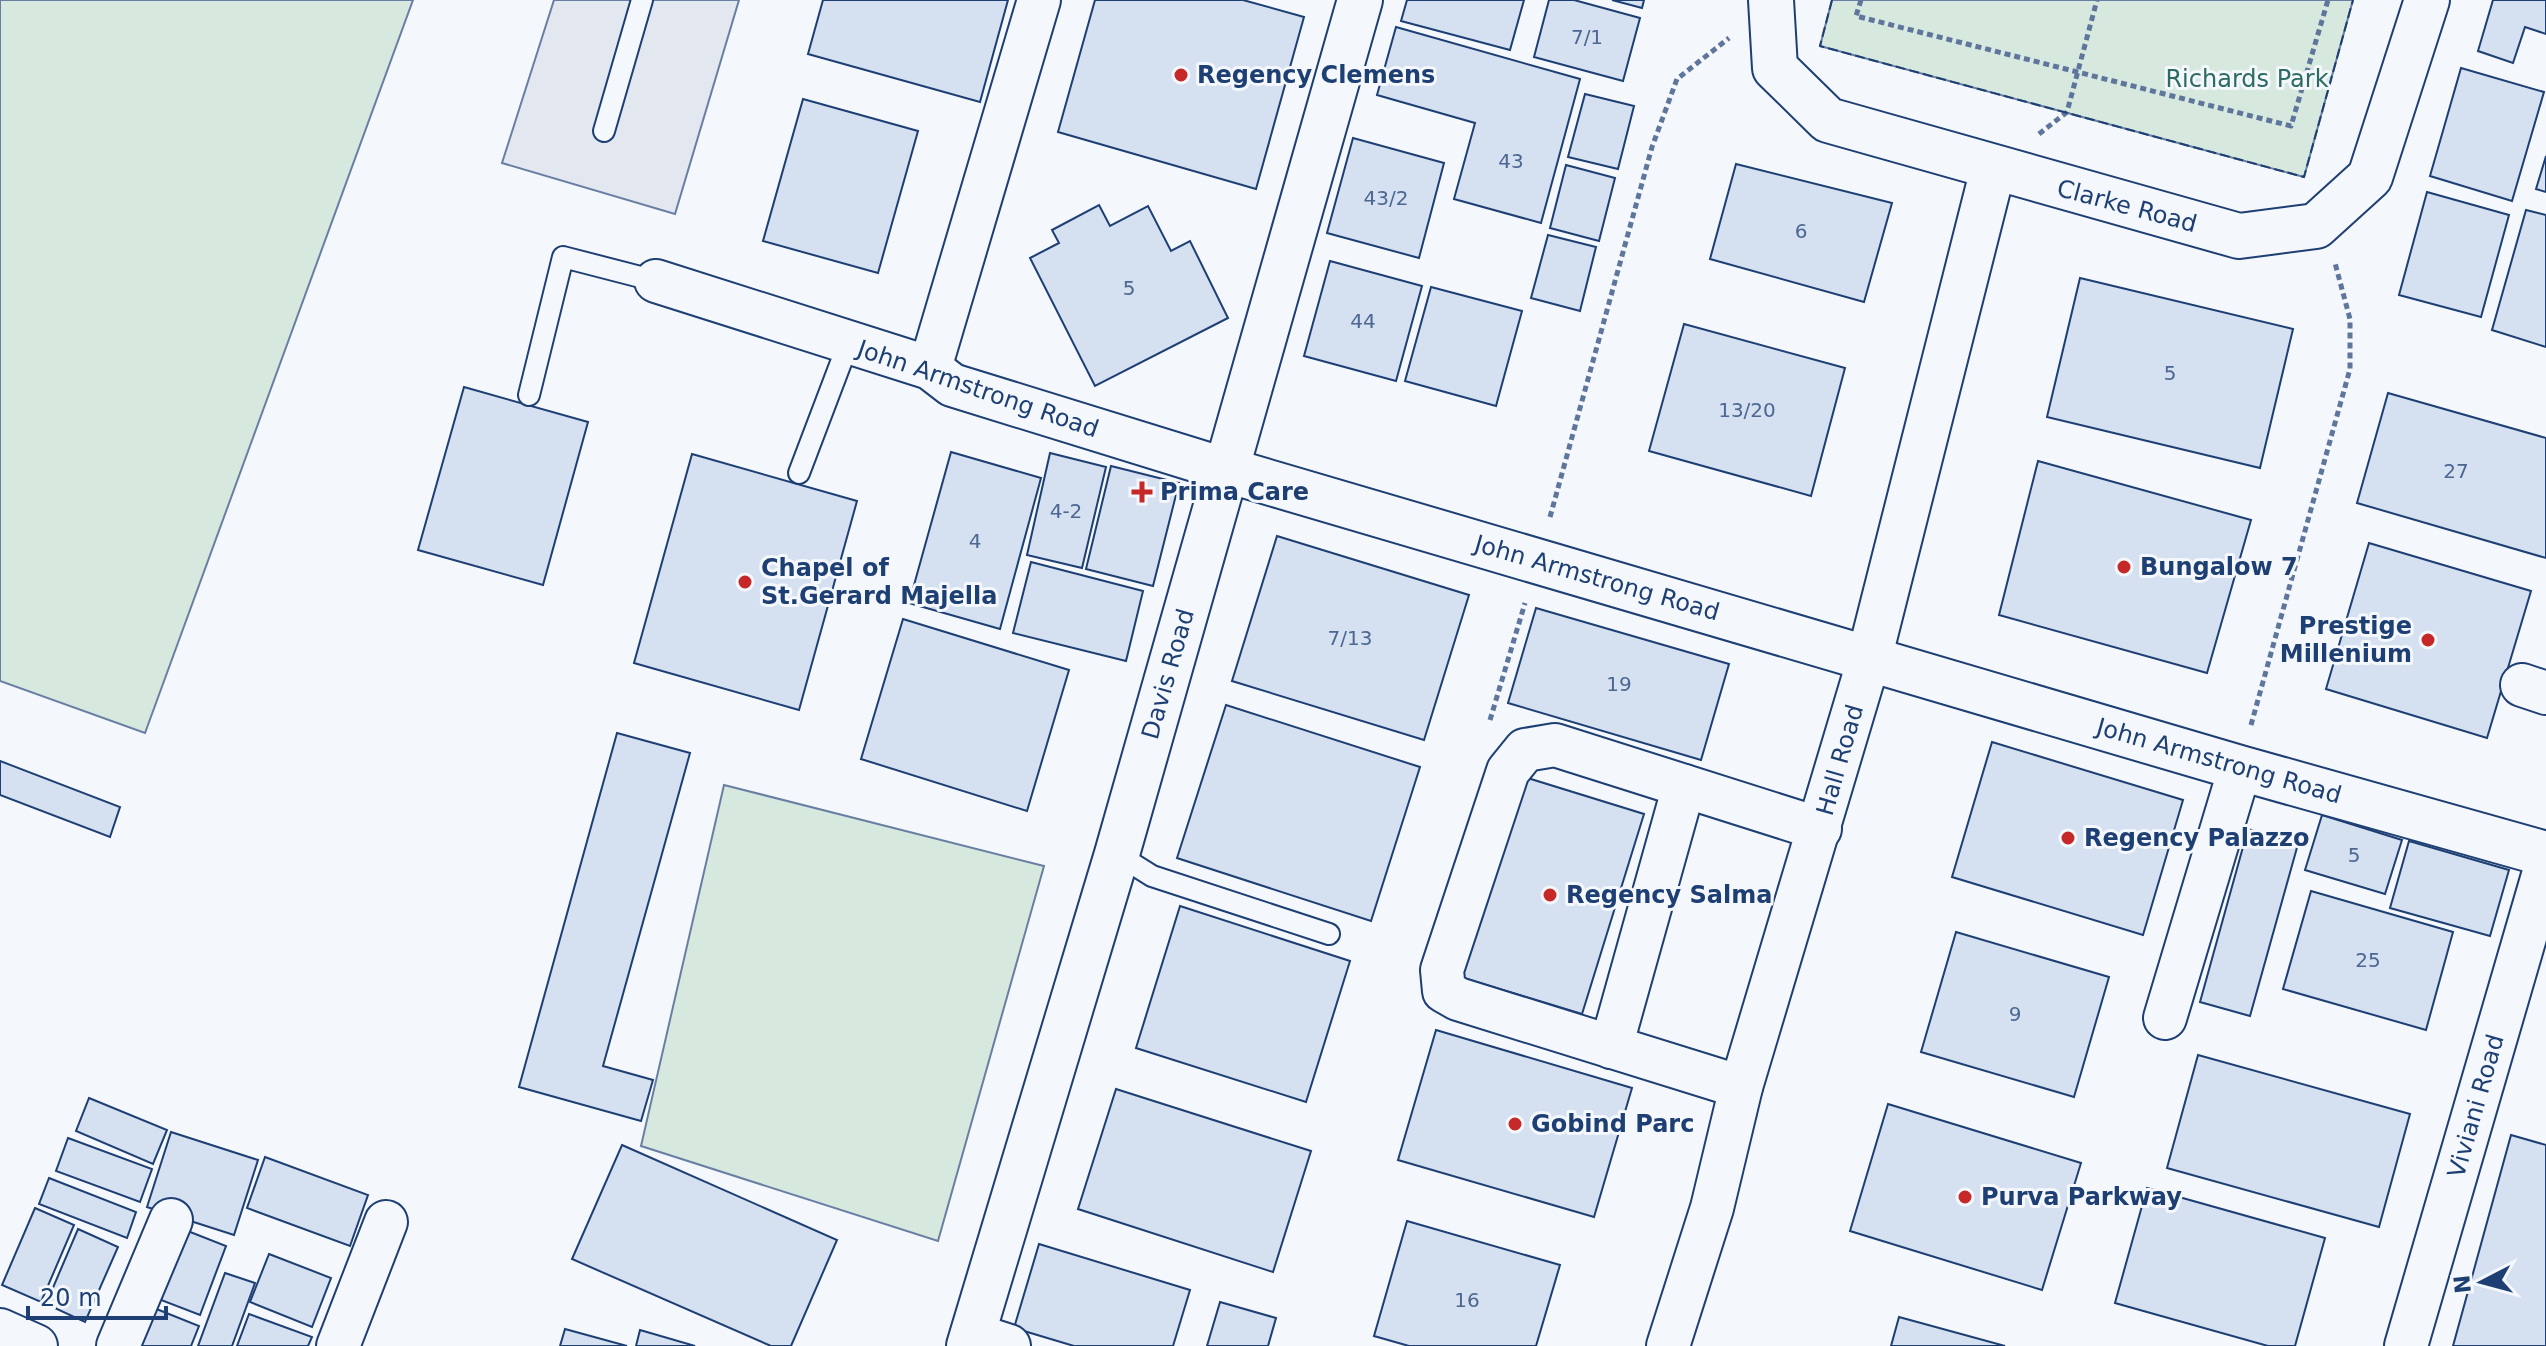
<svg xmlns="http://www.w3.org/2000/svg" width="2546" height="1346" font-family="'DejaVu Sans',sans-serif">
<rect width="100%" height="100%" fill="#f4f7fb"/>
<g fill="#d7e8df" stroke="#687fa3" stroke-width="2">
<polygon points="0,0 413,0 145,733 0,681"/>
<polygon points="1832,0 2353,0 2304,177 1820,46"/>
<polygon points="724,785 1044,866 938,1241 641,1146"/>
</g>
<polygon fill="#e3e8f0" stroke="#687fa3" stroke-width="2" points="554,0 739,0 675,214 502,163"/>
<g fill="#d5e0f0" stroke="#1d3f73" stroke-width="2">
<polygon points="823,0 1008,0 980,102 808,54"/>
<polygon points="1095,0 1243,0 1304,17 1256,189 1058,132"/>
<polygon points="1407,0 1524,0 1510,50 1401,21"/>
<polygon points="1549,0 1574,0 1640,18 1623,81 1534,57"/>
<polygon points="1612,0 1644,0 1642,8"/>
<polygon points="2493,0 2546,0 2546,34 2525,27 2513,63 2478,51"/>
<polygon points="1396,27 1580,79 1541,223 1454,199 1475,123 1377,95"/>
<polygon points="2461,68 2544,92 2512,201 2430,176"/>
<polygon points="1585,94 1634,106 1618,169 1568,157"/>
<polygon points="803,99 918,131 878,273 763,241"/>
<polygon points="1353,138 1444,163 1419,258 1327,233"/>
<polygon points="2546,156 2546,192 2536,189"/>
<polygon points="1736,164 1892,203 1864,302 1710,259"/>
<polygon points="1566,165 1615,178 1599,241 1550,228"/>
<polygon points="2427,192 2509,215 2481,317 2399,295"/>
<polygon points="1099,205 1110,226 1148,206 1171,251 1190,241 1228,318 1095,386 1030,258 1059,243 1052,230"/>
<polygon points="2526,210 2546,215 2546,347 2492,330"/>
<polygon points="1548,235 1596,247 1580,311 1531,298"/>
<polygon points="1330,261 1422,286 1396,381 1304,356"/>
<polygon points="2080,278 2293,329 2260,468 2047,417"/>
<polygon points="1431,287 1522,311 1496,406 1405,381"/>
<polygon points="1684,324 1845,368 1811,496 1649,451"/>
<polygon points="464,387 588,422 543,585 418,550"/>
<polygon points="2388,393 2546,438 2546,558 2357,503"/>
<polygon points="951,452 1041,478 1000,629 909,603"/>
<polygon points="1050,453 1106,467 1082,568 1027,555"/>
<polygon points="692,454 857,501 799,710 634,663"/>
<polygon points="2038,461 2251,520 2207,673 1999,615"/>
<polygon points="1111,466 1179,483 1153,586 1086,569"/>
<polygon points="1277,536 1469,595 1424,740 1232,681"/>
<polygon points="2369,543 2531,591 2487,738 2326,689"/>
<polygon points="1031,562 1143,591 1126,661 1013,633"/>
<polygon points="1536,608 1729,664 1701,760 1508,703"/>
<polygon points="903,619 1069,670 1027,811 861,759"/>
<polygon points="1226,705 1420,767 1371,921 1177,858"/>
<polygon points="617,733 690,753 603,1066 653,1080 641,1121 519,1087"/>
<polygon points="1992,742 2183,800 2143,935 1952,877"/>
<polygon points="0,761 120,807 110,837 0,795"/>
<polygon points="1518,775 1644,814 1582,1014 1457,976"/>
<polygon points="2322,815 2402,840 2385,894 2305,870"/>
<polygon points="2248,829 2298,844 2250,1016 2200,1002"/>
<polygon points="2409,841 2509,870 2490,936 2390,908"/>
<polygon points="2311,891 2453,932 2426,1030 2283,989"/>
<polygon points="1180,906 1350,961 1306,1102 1136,1048"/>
<polygon points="1956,932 2109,977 2074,1097 1921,1052"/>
<polygon points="1436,1030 1632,1088 1594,1217 1398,1160"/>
<polygon points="2198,1055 2410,1114 2379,1227 2167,1168"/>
<polygon points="1116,1089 1311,1151 1273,1272 1078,1209"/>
<polygon points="89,1098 167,1130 153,1164 76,1131"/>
<polygon points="1888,1104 2081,1163 2042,1290 1850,1231"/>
<polygon points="171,1132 258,1160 234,1235 147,1207"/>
<polygon points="2511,1135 2546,1145 2546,1346 2453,1346"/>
<polygon points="68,1138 152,1169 140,1202 56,1171"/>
<polygon points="622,1145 837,1240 791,1346 771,1346 572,1259"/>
<polygon points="265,1157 368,1195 350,1246 247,1208"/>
<polygon points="49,1178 136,1212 127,1238 39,1204"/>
<polygon points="2147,1188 2325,1238 2295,1346 2268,1346 2115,1303"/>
<polygon points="35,1208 74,1225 41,1302 2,1285"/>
<polygon points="1407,1221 1560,1265 1536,1346 1409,1346 1374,1336"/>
<polygon points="175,1226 226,1246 200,1315 161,1300 169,1279"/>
<polygon points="78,1229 118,1247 85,1322 46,1304"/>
<polygon points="1039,1244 1190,1290 1173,1346 1074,1346 1014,1328"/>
<polygon points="269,1254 331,1278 312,1327 250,1302"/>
<polygon points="225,1273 255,1283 232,1346 198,1346"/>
<polygon points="1220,1302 1276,1318 1268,1346 1207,1346"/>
<polygon points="144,1304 199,1326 191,1346 141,1346"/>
<polygon points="249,1314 312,1337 308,1346 237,1346"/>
<polygon points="1899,1317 2005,1346 1891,1346"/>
<polygon points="565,1329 627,1346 560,1346"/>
<polygon points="640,1330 695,1346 636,1346"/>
</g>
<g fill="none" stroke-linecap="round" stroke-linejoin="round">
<g stroke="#1d3f73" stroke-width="24">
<g id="lane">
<polyline points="604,131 642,0"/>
<polyline points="529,395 563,257 656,281"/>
<polyline points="799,473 848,344"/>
<polyline points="1117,854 1152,876 1329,934"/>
</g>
</g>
<g stroke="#1d3f73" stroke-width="46">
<g id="street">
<polyline points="656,281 930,368 952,385 1227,470"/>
<polyline points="930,368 1039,0"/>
<polyline points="2522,685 2546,693"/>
<polyline points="2165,1018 2240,768"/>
<polyline points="1611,1047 1684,786"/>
<polyline points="1741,1087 1458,999 1444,991 1442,970 1508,771 1525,750 1555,745 1820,829"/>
<polyline points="0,1330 36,1346"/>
<polyline points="972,1334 1009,1346"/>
<polyline points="118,1346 171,1220"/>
<polyline points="338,1346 386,1222"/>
<polyline points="1668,1346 1712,1208 1741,1087 1869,659"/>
<polyline points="2406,1346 2546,865"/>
</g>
</g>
<g stroke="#1d3f73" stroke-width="48">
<g id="secondary">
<polyline points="1227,470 2240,768 2546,854"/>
<polyline points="1869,659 1993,169"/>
<polyline points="969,1346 1117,854 1360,0"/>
</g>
</g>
<g stroke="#1d3f73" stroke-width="48">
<polyline id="primary" points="1771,0 1775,68 1828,120 2239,236 2316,226 2370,177 2427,0"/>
</g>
<g stroke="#5e769c" stroke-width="5" stroke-dasharray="6 4" stroke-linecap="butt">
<polyline points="1861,0 1856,16 2291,126 2328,0"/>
<polyline points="2039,134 2067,112 2097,0"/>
<polyline points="1550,517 1652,147 1677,79 1729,38"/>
<polyline points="1490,720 1525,603"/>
<polyline points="2251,725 2350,369 2350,319 2335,263"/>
</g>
<use href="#lane" stroke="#f4f7fb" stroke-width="20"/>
<use href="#street" stroke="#f4f7fb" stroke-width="42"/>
<use href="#secondary" stroke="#f4f7fb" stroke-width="44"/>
<use href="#primary" stroke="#f4f7fb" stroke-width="44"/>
<polyline stroke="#1d3f73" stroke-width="2" stroke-dasharray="10 4" stroke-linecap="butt" points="1832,0 1820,46 2304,177 2353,0"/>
</g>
<g fill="#c62828" stroke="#f4f7fb" stroke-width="3">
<circle cx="1181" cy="75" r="8"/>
<path d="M1138 480h8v8h8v8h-8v8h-8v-8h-8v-8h8z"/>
<circle cx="2124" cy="567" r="8"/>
<circle cx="745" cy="582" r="8"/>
<circle cx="2428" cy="640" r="8"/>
<circle cx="2068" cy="838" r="8"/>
<circle cx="1550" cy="895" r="8"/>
<circle cx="1515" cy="1124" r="8"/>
<circle cx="1965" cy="1197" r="8"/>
</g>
<g text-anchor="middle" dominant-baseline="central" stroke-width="6" stroke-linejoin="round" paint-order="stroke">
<g font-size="20" fill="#4b6792">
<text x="1587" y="37">7/1</text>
<text x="1511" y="161">43</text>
<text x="1386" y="198">43/2</text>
<text x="1801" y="231">6</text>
<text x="1129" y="288">5</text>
<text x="1363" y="321">44</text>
<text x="2170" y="373">5</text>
<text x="1747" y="410">13/20</text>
<text x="2456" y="471">27</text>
<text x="1066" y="511">4-2</text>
<text x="975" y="541">4</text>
<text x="1350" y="638">7/13</text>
<text x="1619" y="684">19</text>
<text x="2354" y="855">5</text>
<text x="2368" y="960">25</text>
<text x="2015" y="1014">9</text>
<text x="1467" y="1300">16</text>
</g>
<g font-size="24" font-weight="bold" fill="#1d3f73" stroke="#f4f7fb" text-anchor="start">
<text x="1197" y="75">Regency Clemens</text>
<text x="1160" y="492">Prima Care</text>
<text x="2140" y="567">Bungalow 7</text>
<text x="761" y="568">Chapel of<tspan x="761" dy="28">St.Gerard Majella</tspan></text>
<text x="2412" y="626" text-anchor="end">Prestige<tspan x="2412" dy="28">Millenium</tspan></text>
<text x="2084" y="838">Regency Palazzo</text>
<text x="1566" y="895">Regency Salma</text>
<text x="1531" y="1124">Gobind Parc</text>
<text x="1981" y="1197">Purva Parkway</text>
</g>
<g font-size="24" fill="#2c6c60" stroke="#f4f7fb">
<text x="2247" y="79">Richards Park</text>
</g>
<g font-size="24" fill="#1d3f73" stroke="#f4f7fb">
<text transform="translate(2127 206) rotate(15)">Clarke Road</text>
<text transform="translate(978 389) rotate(19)">John Armstrong Road</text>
<text transform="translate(1597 578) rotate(16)">John Armstrong Road</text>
<text transform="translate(1168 674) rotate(-74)">Davis Road</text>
<text transform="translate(1840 760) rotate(-74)">Hall Road</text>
<text transform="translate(2219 761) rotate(16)">John Armstrong Road</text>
<text transform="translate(2476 1106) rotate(-74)">Viviani Road</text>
</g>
</g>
<g transform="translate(2482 1282) rotate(264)" stroke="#f4f7fb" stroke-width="6" paint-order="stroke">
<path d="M0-6L14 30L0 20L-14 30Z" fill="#1d3f73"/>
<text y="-12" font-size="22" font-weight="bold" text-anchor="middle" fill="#1d3f73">N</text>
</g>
<path d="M28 1306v12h138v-12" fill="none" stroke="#1d3f73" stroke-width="4"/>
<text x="40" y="1306" font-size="24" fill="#1d3f73" stroke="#f4f7fb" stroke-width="6" paint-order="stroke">20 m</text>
</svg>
